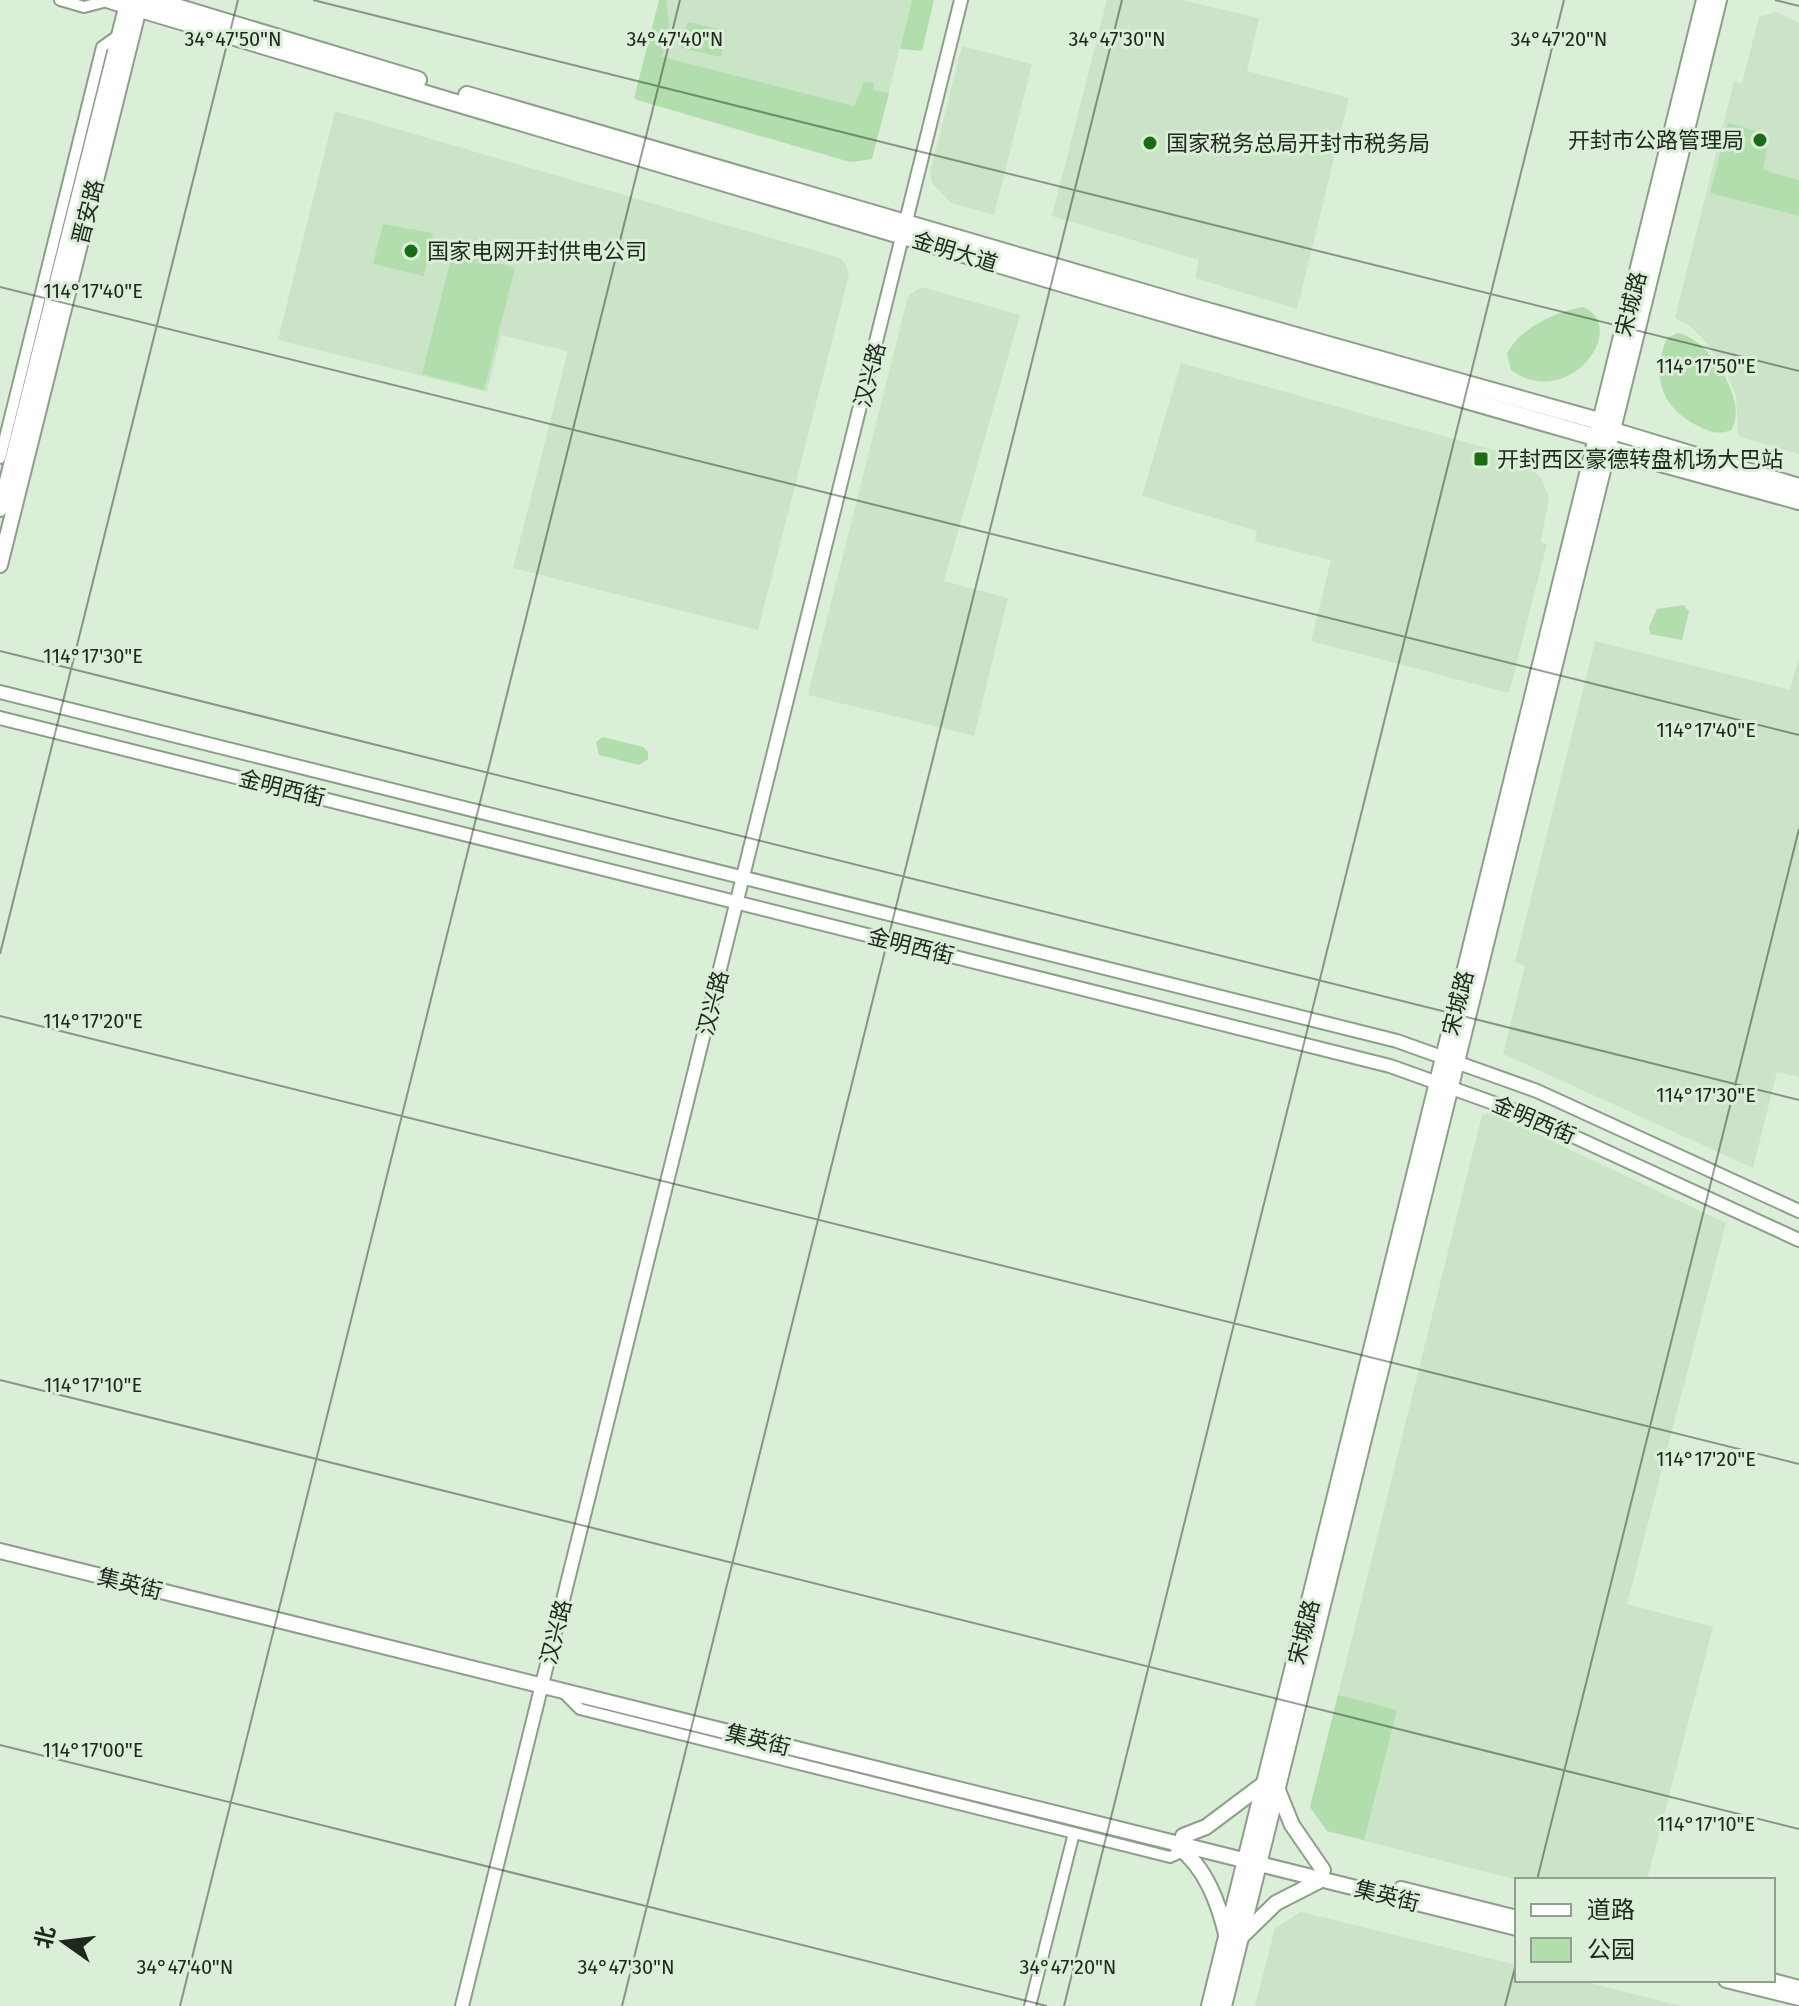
<svg xmlns="http://www.w3.org/2000/svg" width="1799" height="2006" font-family="'Fira Sans','Noto Sans SC',sans-serif">
<rect width="100%" height="100%" fill="#dbefd8"/>
<g fill="#cbe3c7">
<polygon points="659,0 912,0 872,159 850,162 634,99"/>
<polygon points="1107,0 1182,0 1259,18 1247,71 1349,98 1297,309 1195,278 1199,260 1052,216"/>
<polygon points="1776,12 1799,23 1799,454 1738,436 1736,395 1727,373 1707,343 1689,325 1675,318 1734,82 1742,83 1759,17"/>
<polygon points="962,46 1032,64 994,215 951,203 932,183 930,172"/>
<polygon points="335,111 840,258 846,265 849,275 758,630 513,568 568,351 501,335 487,392 278,340"/>
<polygon points="921,287 1020,315 944,581 1008,598 974,736 808,695 908,296"/>
<polygon points="1181,363 1515,456 1541,478 1549,498 1541,542 1547,544 1509,693 1311,641 1331,560 1255,541 1257,531 1142,496"/>
<polygon points="1595,641 1790,690 1799,656 1799,1077 1777,1072 1753,1168 1503,1054 1525,966 1515,962"/>
<polygon points="1492,1113 1726,1223 1627,1604 1713,1627 1647,1880 1517,1880 1327,1831 1310,1807 1482,1115"/>
<polygon points="1301,1912 1517,1965 1517,1980 1579,1980 1680,2006 1255,2006 1275,1928"/>
</g>
<g fill="#b2dead">
<polygon points="659,0 666,0 669,26 662,57 854,106 864,82 874,83 873,90 889,93 872,159 850,162 634,99"/>
<polygon points="912,0 934,0 922,51 900,49"/>
<polygon points="689,22 726,31 721,57 681,48 680,35"/>
<polygon points="1728,123 1763,133 1767,148 1763,170 1799,180 1799,216 1710,193"/>
<polygon points="383,224 433,233 424,276 373,264"/>
<polygon points="453,250 515,268 484,390 422,374"/>
<path d="M1583 307C1631 328 1567 412 1511 370L1507 354C1520 327 1556 312 1583 307Z"/>
<path d="M1677 333C1706 335 1751 403 1731 430 1720 435 1710 432 1700 427 1662 409 1650 377 1667 338Z"/>
<polygon points="1684,605 1689,612 1682,640 1650,634 1649,627 1657,609"/>
<polygon points="603,737 643,747 648,752 648,759 639,765 599,755 596,742"/>
<polygon points="1338,1695 1397,1710 1364,1840 1327,1831 1310,1807"/>
</g>
<g fill="none" stroke-linecap="round" stroke-linejoin="round">
<g stroke="#8c9f89" stroke-width="14">
<g id="minor">
<polyline points="60,0 84,7 111,0"/>
<polyline points="0,458 102,47 119,35"/>
<polyline points="563,1692 580,1709 1170,1857 1186,1850"/>
<polyline points="1030,2006 1074,1833"/>
</g>
</g>
<g stroke="#8c9f89" stroke-width="16">
<g id="tertiary">
<polyline points="0,692 1397,1041 1537,1091 1799,1211"/>
<polyline points="0,718 1390,1066 1527,1115 1799,1240"/>
<polyline points="462,2006 961,0"/>
</g>
</g>
<g stroke="#8c9f89" stroke-width="18">
<g id="secondary">
<polyline points="0,509 128,0"/>
<polyline points="0,565 141,0"/>
<polyline points="0,1551 1517,1928"/>
<polyline points="1277,1788 1292,1825 1323,1870"/>
<polyline points="1183,1836 1206,1827 1266,1782"/>
<path d="M1177 1846C1206 1867 1219 1904 1227 1938"/>
<polyline points="1401,1889 1517,1918"/>
<polyline points="1240,1938 1276,1903 1321,1880"/>
<polyline points="1726,1980 1799,1998"/>
<polyline points="1769,1980 1799,1988"/>
</g>
</g>
<g stroke="#8c9f89" stroke-width="20">
<g id="primary">
<polyline points="110,0 1125,302 1598,438 1609,449 1799,501"/>
<polyline points="153,0 418,80"/>
<polyline points="467,95 1193,307 1602,422 1613,431 1799,487"/>
<polyline points="1210,2006 1705,0"/>
<polyline points="1223,2006 1718,0"/>
</g>
</g>
<use href="#minor" stroke="#fff" stroke-width="10"/>
<use href="#tertiary" stroke="#fff" stroke-width="12"/>
<use href="#secondary" stroke="#fff" stroke-width="14"/>
<use href="#primary" stroke="#fff" stroke-width="16"/>
</g>
<path fill="none" stroke="#20281f" stroke-width="2" stroke-opacity="0.45" d="M313 0 1799 371M1775 0 1799 6M0 287 1799 735M0 651 1799 1100M0 954 238 0M0 1016 1799 1464M0 1380 1799 1829M0 1745 1047 2006M1537 1880 1799 829M180 2006 680 0M622 2006 1122 0M1064 2006 1564 0M1505 2006 1517 1960"/>
<g fill="#1b6d13" stroke="#dbefd8" stroke-width="3">
<circle cx="1760" cy="140" r="8"/>
<circle cx="1150" cy="143" r="8"/>
<circle cx="411" cy="251" r="8"/>
<rect x="1473" y="451" width="16" height="16" rx="4"/>
</g>
<g text-anchor="middle" dominant-baseline="central" stroke-width="6" stroke-linejoin="round" paint-order="stroke">
<g font-size="22" fill="#20281f" stroke="#dbefd8" text-anchor="start">
<text x="1744" y="140" text-anchor="end">开封市公路管理局</text>
<text x="1166" y="143">国家税务总局开封市税务局</text>
<text x="427" y="251">国家电网开封供电公司</text>
<text x="1497" y="459">开封西区豪德转盘机场大巴站</text>
</g>
<g font-size="22" fill="#20281f" stroke="#dbefd8">
<text transform="translate(88 212) rotate(-76)">晋安路</text>
<text transform="translate(955 252) rotate(17)">金明大道</text>
<text transform="translate(1631 304) rotate(-76)">宋城路</text>
<text transform="translate(870 375) rotate(-76)">汉兴路</text>
<text transform="translate(282 788) rotate(14)">金明西街</text>
<text transform="translate(911 946) rotate(14)">金明西街</text>
<text transform="translate(713 1003) rotate(-76)">汉兴路</text>
<text transform="translate(1458 1003) rotate(-76)">宋城路</text>
<text transform="translate(1534 1120) rotate(23)">金明西街</text>
<text transform="translate(130 1584) rotate(14)">集英街</text>
<text transform="translate(556 1632) rotate(-76)">汉兴路</text>
<text transform="translate(1304 1632) rotate(-76)">宋城路</text>
<text transform="translate(758 1740) rotate(14)">集英街</text>
<text transform="translate(1387 1896) rotate(14)">集英街</text>
</g>
</g>
<g font-size="20" text-anchor="middle" fill="#20281f" stroke="#dbefd8" stroke-width="6" stroke-linejoin="round" paint-order="stroke">
<text x="233" y="46">34°47'50"N</text>
<text x="675" y="46">34°47'40"N</text>
<text x="1117" y="46">34°47'30"N</text>
<text x="1559" y="46">34°47'20"N</text>
<text x="93" y="298">114°17'40"E</text>
<text x="1706" y="373">114°17'50"E</text>
<text x="93" y="663">114°17'30"E</text>
<text x="1706" y="737">114°17'40"E</text>
<text x="93" y="1028">114°17'20"E</text>
<text x="1706" y="1102">114°17'30"E</text>
<text x="93" y="1392">114°17'10"E</text>
<text x="1706" y="1466">114°17'20"E</text>
<text x="93" y="1757">114°17'00"E</text>
<text x="1706" y="1831">114°17'10"E</text>
<text x="185" y="1974">34°47'40"N</text>
<text x="626" y="1974">34°47'30"N</text>
<text x="1068" y="1974">34°47'20"N</text>
</g>
<rect x="1515" y="1878" width="260" height="104" fill="#dbefd8" stroke="#909f8e" stroke-width="2"/>
<rect x="1531" y="1904" width="40" height="12" fill="#ffffff" stroke="#909f8e" stroke-width="2"/>
<text x="1587" y="1918" font-size="24" fill="#20281f">道路</text>
<rect x="1531" y="1938" width="40" height="24" fill="#b2dead" stroke="#909f8e" stroke-width="2"/>
<text x="1587" y="1958" font-size="24" fill="#20281f">公园</text>
<g transform="translate(64 1942) rotate(284)" stroke="#dbefd8" stroke-width="6" paint-order="stroke">
<path d="M0-6L14 30L0 20L-14 30Z" fill="#20281f"/>
<text y="-12" font-size="22" font-weight="bold" text-anchor="middle" fill="#20281f">北</text>
</g>
</svg>
